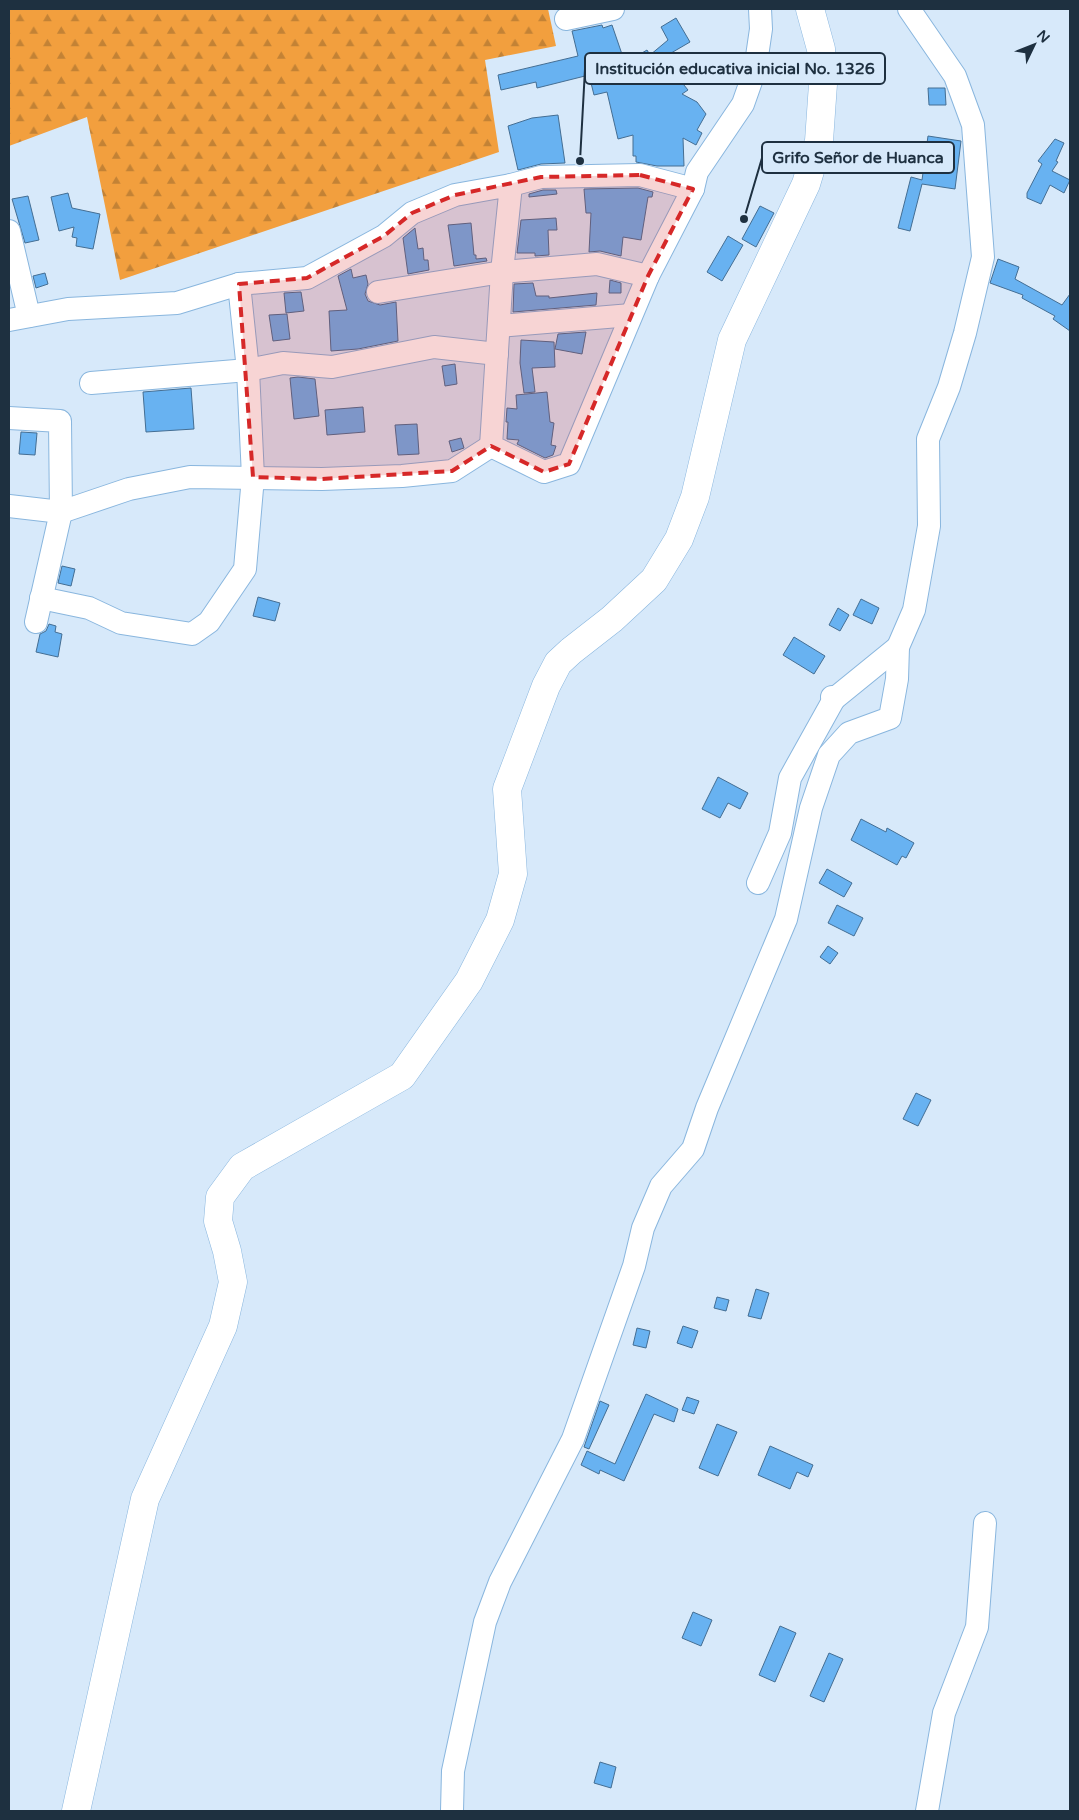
<svg xmlns="http://www.w3.org/2000/svg" width="1079" height="1820" font-family="'Varela Round',sans-serif">
<defs>
<pattern id="forest-firs" width="22" height="20" patternUnits="userSpaceOnUse" patternTransform="scale(1.25)"><rect width="22" height="20" fill="#f29f3e"/><path d="M5 1l3.5 6h-7zM16 11l3.5 6h-7z" fill="#c38235"/></pattern>
</defs>
<rect width="100%" height="100%" fill="#d7e9fa"/>
<polygon fill="url(#forest-firs)" points="9,9 548,9 556,46 485,60 499,152 120,280 87,117 9,146"/>
<g fill="#68b2f1" stroke="#446e93">
<polygon points="676,18 690,42 654,63 666,63 688,90 682,94 697,102 706,114 697,130 702,133 696,145 683,138 684,166 657,166 636,162 636,156 633,156 633,135 618,139 607,92 594,95 589,75 537,88 536,82 501,90 498,75 578,56 572,31 602,25 603,28 612,25 625,63 647,50 650,55 668,40 661,27"/>
<polygon points="928,88 945,88 946,105 929,105"/>
<polygon points="558,115 565,163 541,164 518,170 508,126 532,118"/>
<polygon points="928,136 961,141 955,189 922,184 910,231 898,228 911,177 922,180"/>
<polygon points="1055,139 1064,143 1056,161 1058,162 1052,171 1070,180 1064,193 1050,185 1041,204 1027,198 1027,193 1042,164 1038,161"/>
<polygon points="638,188 653,192 652,197 648,197 641,240 623,237 621,256 600,251 589,252 591,213 586,213 584,189"/>
<polygon points="543,190 556,190 557,194 529,197 529,194"/>
<polygon points="68,193 72,208 100,214 93,249 76,246 77,238 72,237 74,227 59,231 51,197"/>
<polygon points="28,196 39,240 25,243 12,199"/>
<polygon points="760,206 774,213 756,247 742,239"/>
<polygon points="556,218 557,230 548,230 549,255 535,256 535,253 517,253 521,220"/>
<polygon points="471,223 474,255 476,255 476,259 486,258 487,261 454,266 448,225"/>
<polygon points="415,228 418,249 423,248 424,260 428,260 429,270 408,274 403,238"/>
<polygon points="728,236 743,245 722,281 707,272"/>
<polygon points="998,259 1019,267 1015,279 1062,305 1070,294 1070,331 1053,319 1055,316 1022,298 1023,295 990,283"/>
<polygon points="351,269 353,278 366,275 368,284 365,294 368,301 380,305 396,302 398,341 358,349 331,351 329,311 347,310 338,276"/>
<polygon points="45,273 48,284 36,288 33,276"/>
<polygon points="610,280 621,283 621,293 609,293"/>
<polygon points="533,283 536,296 549,296 549,298 597,293 596,305 513,312 514,284"/>
<polygon points="301,292 304,311 286,313 284,293"/>
<polygon points="287,314 290,339 273,341 269,315"/>
<polygon points="586,332 582,354 555,349 558,334"/>
<polygon points="521,340 554,342 555,367 532,368 535,392 524,393 520,363"/>
<polygon points="455,364 457,384 445,386 442,366"/>
<polygon points="298,377 315,379 319,416 294,419 290,378"/>
<polygon points="191,388 194,429 146,432 143,392"/>
<polygon points="547,392 550,422 554,423 551,445 556,446 553,455 545,458 517,444 519,440 507,439 508,422 506,422 507,408 517,409 516,395"/>
<polygon points="363,407 365,432 327,435 325,410"/>
<polygon points="417,424 419,454 398,455 395,425"/>
<polygon points="21,432 37,433 35,455 19,454"/>
<polygon points="461,438 464,448 452,452 449,441"/>
<polygon points="62,566 75,569 71,586 58,583"/>
<polygon points="258,597 280,603 275,621 253,616"/>
<polygon points="861,599 879,608 872,624 853,615"/>
<polygon points="838,608 849,615 840,631 829,625"/>
<polygon points="49,624 56,626 55,632 62,634 58,657 36,652 40,634 46,631"/>
<polygon points="794,637 825,656 814,674 783,655"/>
<polygon points="718,777 748,793 740,809 728,803 720,818 702,809"/>
<polygon points="861,819 886,832 887,828 914,843 906,858 902,856 897,865 851,840"/>
<polygon points="827,869 852,883 844,897 819,883"/>
<polygon points="837,905 863,918 854,936 828,923"/>
<polygon points="828,946 838,953 830,964 820,957"/>
<polygon points="916,1093 931,1100 918,1126 903,1119"/>
<polygon points="756,1289 769,1293 761,1319 748,1316"/>
<polygon points="717,1297 729,1300 726,1311 714,1308"/>
<polygon points="683,1326 698,1331 692,1348 677,1343"/>
<polygon points="637,1328 650,1331 646,1348 633,1345"/>
<polygon points="646,1394 678,1409 674,1422 654,1414 624,1481 600,1470 599,1474 581,1465 587,1451 615,1464"/>
<polygon points="687,1397 699,1401 694,1414 682,1410"/>
<polygon points="600,1401 609,1405 589,1449 584,1447"/>
<polygon points="717,1424 737,1432 718,1476 699,1468"/>
<polygon points="770,1446 813,1465 808,1477 797,1472 790,1489 758,1475"/>
<polygon points="693,1612 712,1620 701,1646 682,1638"/>
<polygon points="780,1626 796,1633 775,1682 759,1675"/>
<polygon points="829,1653 843,1659 824,1702 810,1696"/>
<polygon points="600,1762 616,1767 611,1788 594,1783"/>
</g>
<g fill="none" stroke-linecap="round" stroke-linejoin="round">
<g stroke="#89b6de" stroke-width="24">
<g id="minor">
<polyline points="566,19 613,9"/>
<polyline points="511,185 541,177 640,175 693,189"/>
<polyline points="9,231 29,316"/>
<polyline points="378,292 502,272 597,264 648,276"/>
<polyline points="9,320 68,309 177,303 239,284 307,278 384,236 412,213 455,195 511,185 502,272 491,446 544,472 569,464 648,276 693,189 697,172 743,104 755,70 761,29 760,9"/>
<polyline points="499,326 631,315"/>
<polyline points="91,383 248,370 283,363 332,367 434,347 497,354"/>
<polyline points="9,418 60,421 61,512 36,622"/>
<polyline points="9,506 61,512 129,489 190,477 322,479 402,476 452,471 491,446"/>
<polyline points="41,598 89,608 121,623 192,634 209,622 245,569 253,477 248,370 239,284"/>
<polyline points="832,697 834,699 898,647"/>
<polyline points="758,883 780,833 790,778 834,699"/>
<polyline points="452,1811 453,1771 485,1622 500,1582 573,1439 634,1266 643,1228 661,1186 693,1149 707,1108 786,919 811,808 829,755 849,733 890,718 897,679 898,647 914,610 929,526 928,439 949,387 965,333 983,257 973,125 955,76 909,9"/>
<polyline points="927,1811 944,1713 977,1627 985,1523"/>
</g>
</g>
<g stroke="#89b6de" stroke-width="29">
<polyline id="highway" points="76,1811 145,1499 223,1326 233,1282 227,1251 218,1221 220,1197 242,1167 402,1076 469,981 500,920 513,874 507,789 546,686 558,663 571,651 612,619 654,580 679,539 695,497 732,340 806,184 819,141 823,84 821,49 810,9"/>
</g>
<use href="#minor" stroke="#fff" stroke-width="22"/>
<use href="#highway" stroke="#fff" stroke-width="28"/>
</g>
<path fill="#d62828" fill-opacity="0.2" stroke="#d62828" stroke-width="4" stroke-dasharray="10 6" stroke-linejoin="round" d="M640 175 693 189 648 276 569 464 544 472 491 446 452 471 322 479 253 477 239 284 307 278 384 236 412 213 455 195 541 177Z"/>
<path fill="none" stroke="#1e3040" stroke-width="2" d="M580 161L585 69M744 219L762 158"/>
<g fill="#1e3040" stroke="#d7e9fa" stroke-width="2">
<circle cx="580" cy="161" r="5"/>
<circle cx="744" cy="219" r="5"/>
</g>
<g fill="#d7e9fa" stroke="#1e3040" stroke-width="2">
<rect x="585" y="53" width="300" height="31" rx="5"/>
<rect x="762" y="142" width="192" height="31" rx="5"/>
</g>
<g font-size="16" text-anchor="middle" font-weight="bold" fill="#1e3040">
<text x="735" y="74">Institución educativa inicial No. 1326</text>
<text x="858" y="163">Grifo Señor de Huanca</text>
</g>
<rect width="1079" height="1820" fill="none" stroke="#1e3040" stroke-width="20"/>
<g transform="translate(1034 45) rotate(47)" stroke="#d7e9fa" stroke-width="4" paint-order="stroke">
<path d="M0-4L9 19L0 12L-9 19Z" fill="#1e3040"/>
<text y="-8" font-size="14" font-weight="bold" text-anchor="middle" fill="#1e3040">N</text>
</g>
</svg>
